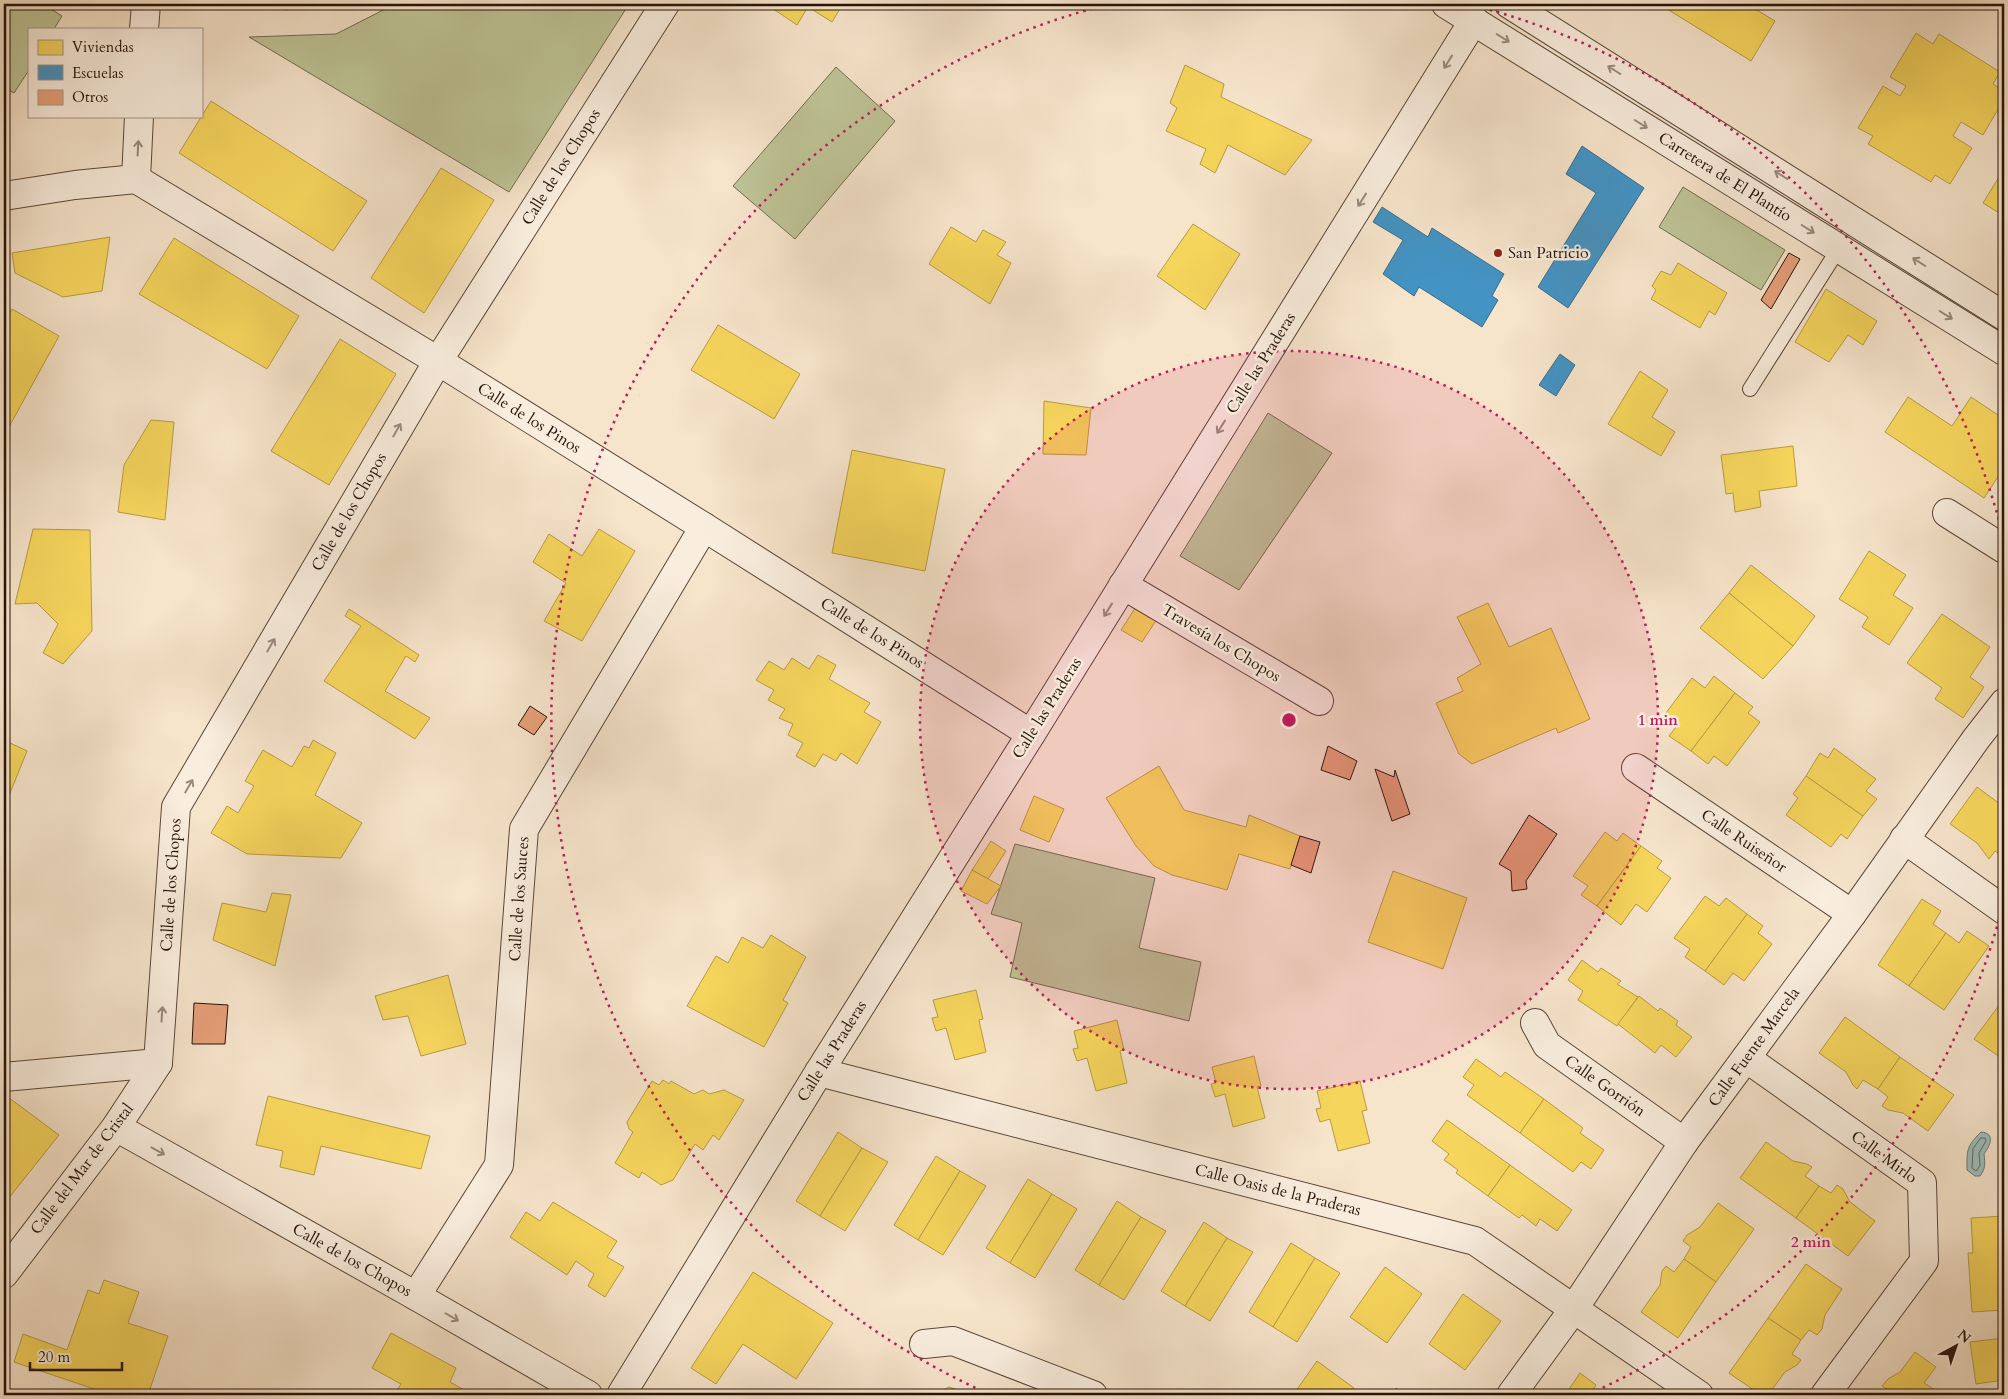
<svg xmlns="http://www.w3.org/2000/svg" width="2008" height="1399" font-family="Cardo,serif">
<rect width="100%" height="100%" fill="#f6e4cb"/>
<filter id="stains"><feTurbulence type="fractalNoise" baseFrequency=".004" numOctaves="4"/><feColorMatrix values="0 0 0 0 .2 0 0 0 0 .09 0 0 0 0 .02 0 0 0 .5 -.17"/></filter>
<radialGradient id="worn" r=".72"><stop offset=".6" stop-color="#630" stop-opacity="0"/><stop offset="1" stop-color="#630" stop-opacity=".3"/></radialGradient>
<g fill="#bec496" stroke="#726c50">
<polygon points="4,4 43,4 62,16 54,29 29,29 29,70 14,93 4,87"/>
<polygon points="395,4 629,4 509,192 249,37 336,34"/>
<polygon points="836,67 895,121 795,239 733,186"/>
<polygon points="1683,187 1785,250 1761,290 1659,227"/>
<polygon points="1268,413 1332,453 1239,590 1180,556"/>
<polygon points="1015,844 1155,878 1139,948 1201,962 1189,1021 1010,977 1022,923 991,914"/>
</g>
<path fill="#9ebebd" stroke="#6e7a75" d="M1981 1132C1996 1133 1990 1146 1984 1154 1985 1163 1986 1168 1980 1176H1975L1967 1170C1967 1150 1966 1147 1981 1132Z"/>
<g fill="#f6d55c" stroke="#b89b43">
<polygon points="227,4 289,4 288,10"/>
<polygon points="766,4 843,4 832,22 808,7 797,25"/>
<polygon points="1659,4 1747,4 1775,21 1751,61"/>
<polygon points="1775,4 1785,4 1782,8"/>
<polygon points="1916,33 1933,44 1939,34 2000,72 1993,84 2004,91 2004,99 1983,135 1961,122 1953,136 1972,148 1950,184 1935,175 1931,182 1868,144 1873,136 1858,128 1883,86 1900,96 1906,86 1890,77"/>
<polygon points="1185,65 1224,84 1221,97 1312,140 1285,175 1228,145 1215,173 1200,164 1206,149 1166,131 1177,108 1170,103"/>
<polygon points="211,101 367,201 333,251 179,153"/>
<polygon points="441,168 494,200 424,313 371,278"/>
<polygon points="2004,169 2004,216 1983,203"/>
<polygon points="1193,224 1240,254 1205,310 1157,276"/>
<polygon points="951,227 976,242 983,230 1006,242 997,255 1011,263 990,304 929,264"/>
<polygon points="110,237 102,291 63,297 15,273 12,253"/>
<polygon points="174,238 299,316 267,369 139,294"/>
<polygon points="1678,263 1727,293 1715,315 1709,311 1700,328 1651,299 1656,290 1652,286 1661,271 1671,275"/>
<polygon points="1826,289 1877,321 1863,345 1848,335 1829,362 1795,342"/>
<polygon points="12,309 59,336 4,436 4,324"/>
<polygon points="718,325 800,374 774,419 691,370"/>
<polygon points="340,339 396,374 329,485 271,451"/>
<polygon points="1640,371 1668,390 1652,417 1675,432 1661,456 1608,424"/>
<polygon points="1908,397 1952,426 1971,397 2004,419 2004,447 2003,449 2004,450 2004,468 1984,498 1885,432"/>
<polygon points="1044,401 1091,408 1086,455 1043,454"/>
<polygon points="151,420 174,422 165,520 118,512 124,465"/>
<polygon points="1793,446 1797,486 1759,491 1761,507 1735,512 1733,493 1726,494 1721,455"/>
<polygon points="852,450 945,469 925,571 832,553"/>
<polygon points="33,529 90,530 92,631 63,664 43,653 58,624 37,603 15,604"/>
<polygon points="599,529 635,551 582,641 544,621 566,583 533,562 549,534 582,556"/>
<polygon points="1869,551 1906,575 1893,595 1913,608 1889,645 1862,627 1868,617 1839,599"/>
<polygon points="1751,565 1815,616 1793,646 1729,593"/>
<polygon points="1729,593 1793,646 1763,679 1700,628"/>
<polygon points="1488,603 1509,647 1551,628 1590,719 1558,733 1556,728 1472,764 1459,754 1436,703 1463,691 1457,678 1481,664 1457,617"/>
<polygon points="1137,605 1157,619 1142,642 1121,630"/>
<polygon points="349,609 419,655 415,662 406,656 385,691 430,718 415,739 324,681 361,626 345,616"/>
<polygon points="1942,614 1990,647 1970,677 1984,687 1963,718 1935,699 1942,688 1907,663"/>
<polygon points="818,655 836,665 829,679 870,703 864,712 881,722 857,764 841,753 836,761 823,754 815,767 796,756 803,743 788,735 793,724 779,718 785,709 768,700 774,690 756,680 769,661 784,670 792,658 809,669"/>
<polygon points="1714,676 1735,693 1691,751 1669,736 1676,727 1663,717 1692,678 1705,688"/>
<polygon points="1735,693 1753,707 1748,713 1760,722 1727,766 1714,756 1708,764 1691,751"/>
<polygon points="4,740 27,751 4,808"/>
<polygon points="313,740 336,753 315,795 362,823 341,858 247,854 211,833 227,806 238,813 254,786 245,781 263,750 292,767 304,746 309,748"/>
<polygon points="1834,748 1876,779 1866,791 1877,799 1863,816 1806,776 1820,753 1828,758"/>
<polygon points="1159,766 1184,810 1246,827 1249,815 1300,836 1290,869 1239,854 1227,890 1172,875 1154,866 1136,846 1106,798"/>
<polygon points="1806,776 1863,816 1847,839 1841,834 1831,847 1786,815 1798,798 1793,794"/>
<polygon points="1977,787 2004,807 2004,857 1995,851 1989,859 1977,843 1950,824"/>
<polygon points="1034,796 1064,809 1049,842 1020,830"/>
<polygon points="1605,832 1617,841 1623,833 1641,846 1597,906 1581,895 1588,886 1573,876"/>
<polygon points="991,841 1006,851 988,879 972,870"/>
<polygon points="1641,846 1662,861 1657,868 1671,878 1647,912 1636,904 1621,925 1597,906"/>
<polygon points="972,870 1001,886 987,904 961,891"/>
<polygon points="1393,871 1467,898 1443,969 1368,942"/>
<polygon points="272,893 291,895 275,966 213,940 222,903 266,912"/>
<polygon points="1705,896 1719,906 1726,898 1747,914 1705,971 1685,957 1690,949 1674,938"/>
<polygon points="1922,899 1941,911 1933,924 1946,933 1909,986 1878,965"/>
<polygon points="1747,914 1763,926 1758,933 1772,944 1744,981 1733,973 1724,985 1705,971"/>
<polygon points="1967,931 1989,946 1944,1010 1909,986 1946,933 1959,943"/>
<polygon points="771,935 806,957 783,1000 788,1003 764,1047 687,1006 716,956 728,963 742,937 763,948"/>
<polygon points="1582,960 1598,972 1601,968 1621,981 1617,984 1638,997 1617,1026 1578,1000 1583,991 1568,980"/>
<polygon points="448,975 466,1044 421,1056 408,1016 383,1020 375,996"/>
<polygon points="976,990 983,1019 979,1020 986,1052 955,1060 946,1028 936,1031 932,1018 938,1017 933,1000"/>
<polygon points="2001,991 2004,993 2004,1060 1974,1039 2000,1004"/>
<polygon points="1639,996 1658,1011 1660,1008 1678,1021 1676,1025 1692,1037 1676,1057 1661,1045 1655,1053 1618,1024"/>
<polygon points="1845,1017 1900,1057 1878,1089 1863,1080 1857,1089 1853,1085 1846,1072 1819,1053"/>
<polygon points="1117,1020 1124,1050 1120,1051 1127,1083 1096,1091 1087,1058 1077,1061 1073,1049 1078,1048 1074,1031"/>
<polygon points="1254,1056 1261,1086 1257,1087 1265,1118 1233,1127 1225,1094 1215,1097 1211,1084 1216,1083 1212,1067"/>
<polygon points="1900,1057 1954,1095 1928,1131 1903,1113 1888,1110 1882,1106 1888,1097 1878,1089"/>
<polygon points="1476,1059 1501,1077 1505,1072 1544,1099 1520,1133 1467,1095 1474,1085 1463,1077"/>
<polygon points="663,1080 669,1084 671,1081 694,1094 703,1090 709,1094 724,1090 744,1100 719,1140 713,1135 703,1150 695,1144 673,1180 661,1185 642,1172 639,1178 615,1163 633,1132 629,1129 627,1122 652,1081 659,1085"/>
<polygon points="1360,1081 1367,1110 1362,1111 1370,1143 1338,1151 1330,1119 1320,1122 1316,1109 1321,1108 1317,1091"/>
<polygon points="268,1096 430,1136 421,1169 321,1146 314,1175 280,1167 283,1151 256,1145"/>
<polygon points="8,1097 59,1135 4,1204 4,1102"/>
<polygon points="1544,1099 1583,1128 1580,1133 1604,1150 1591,1169 1581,1162 1573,1172 1520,1133"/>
<polygon points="1447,1120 1510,1165 1488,1196 1456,1173 1458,1170 1444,1160 1449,1154 1432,1141"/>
<polygon points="838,1132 862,1148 820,1216 796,1201"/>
<polygon points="1766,1142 1793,1161 1807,1164 1812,1167 1805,1176 1819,1186 1796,1218 1740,1178"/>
<polygon points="862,1148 888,1162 845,1231 820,1216"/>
<polygon points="936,1156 960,1171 918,1240 894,1225"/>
<polygon points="1510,1165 1572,1210 1557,1231 1540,1219 1536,1226 1522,1215 1519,1218 1488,1196"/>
<polygon points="960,1171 986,1186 943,1255 918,1240"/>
<polygon points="1028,1179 1052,1194 1010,1263 986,1248"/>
<polygon points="1837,1185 1843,1189 1850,1202 1875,1221 1848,1256 1796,1218 1819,1186 1831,1193"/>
<polygon points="1052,1194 1077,1209 1035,1278 1010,1263"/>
<polygon points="1117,1201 1141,1217 1099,1285 1075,1270"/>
<polygon points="553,1202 617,1241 607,1257 624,1267 605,1297 588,1286 594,1274 576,1261 567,1275 510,1237 526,1212 540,1221"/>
<polygon points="1718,1203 1754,1229 1716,1282 1684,1259 1691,1247 1683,1241 1687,1235 1700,1227"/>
<polygon points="2004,1216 2004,1310 1972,1312 1968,1253 1973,1253 1971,1218"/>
<polygon points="1141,1217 1166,1231 1124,1300 1099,1285"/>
<polygon points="1204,1222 1227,1238 1185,1306 1161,1291"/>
<polygon points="1227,1238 1253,1252 1210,1321 1185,1306"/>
<polygon points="1291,1243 1315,1258 1273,1327 1249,1312"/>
<polygon points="1315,1258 1340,1273 1297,1342 1273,1327"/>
<polygon points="1684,1259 1716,1282 1678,1338 1641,1312 1660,1285 1662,1271 1666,1266 1674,1272"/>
<polygon points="1806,1264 1842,1289 1825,1315 1822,1329 1817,1335 1809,1330 1801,1340 1768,1318"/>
<polygon points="1385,1267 1422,1294 1387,1343 1350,1317"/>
<polygon points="753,1272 833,1323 796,1379 743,1344 716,1384 691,1368"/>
<polygon points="104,1280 139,1292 128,1323 168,1336 148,1395 112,1395 14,1362 23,1334 67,1350 88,1290 99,1294"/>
<polygon points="1463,1294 1501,1321 1465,1370 1429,1344"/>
<polygon points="1768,1318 1801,1340 1792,1354 1801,1360 1797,1365 1785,1372 1768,1395 1761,1395 1729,1373"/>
<polygon points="391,1333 456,1368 450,1382 473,1395 394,1395 401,1384 372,1368"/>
<polygon points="2004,1338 2004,1380 1976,1384 1970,1342"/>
<polygon points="1915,1352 1936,1367 1924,1383 1941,1394 1940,1395 1891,1395 1893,1393 1882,1386 1888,1379 1900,1372"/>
<polygon points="1317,1361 1354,1388 1348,1395 1293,1395"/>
<polygon points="1580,1373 1596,1385 1591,1393 1595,1395 1565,1395"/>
<polygon points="949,1387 974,1395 933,1395"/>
<polygon points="1396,1388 1406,1395 1391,1395"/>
</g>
<g fill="#4393c3" stroke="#3a6d8c">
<polygon points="1582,146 1644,188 1568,308 1538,287 1596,193 1566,174"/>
<polygon points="1382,207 1428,237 1432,228 1504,274 1492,296 1498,300 1482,327 1419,287 1414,296 1383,274 1403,240 1373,222"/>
<polygon points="1560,354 1575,365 1556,396 1539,385"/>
</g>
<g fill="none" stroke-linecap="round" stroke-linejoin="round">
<polygon stroke="#626864" stroke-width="1" points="1981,1138 1985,1138 1986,1141 1979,1153 1980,1166 1976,1171 1972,1168 1973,1149"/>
</g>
<g fill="#e6a078" stroke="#26130a">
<polygon points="1789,253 1800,259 1771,309 1761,300"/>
<polygon points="530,706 547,717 534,735 518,725"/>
<polygon points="1328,746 1357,761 1350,780 1321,770"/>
<polygon points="1375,769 1394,777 1395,770 1410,814 1392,821"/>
<polygon points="1529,815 1557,834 1526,881 1527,889 1512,891 1511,871 1499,864"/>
<polygon points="1300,836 1320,842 1311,873 1291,865"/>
<polygon points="194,1003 228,1005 225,1044 192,1044"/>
</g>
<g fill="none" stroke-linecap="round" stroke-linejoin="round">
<g stroke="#5a473a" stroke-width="16">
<polyline id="service" points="1750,389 1839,248"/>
</g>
<g stroke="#5a473a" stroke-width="30">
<g id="minor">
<polyline points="144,29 146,4"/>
<polyline points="136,179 139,116"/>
<polyline points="4,196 75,185 136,179 438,361 704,527 1031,734"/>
<polyline points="1947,513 2004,549"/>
<polyline points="1123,585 1319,701"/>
<polyline points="1636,768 1852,914"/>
<polyline points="1904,839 2004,910"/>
<polyline points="1535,1023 1547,1045 1684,1142"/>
<polyline points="1746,1058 1922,1183 1924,1261 1825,1395"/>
<polyline points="819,1072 1475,1241 1699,1395"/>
<polyline points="4,1077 158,1063"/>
<polyline points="116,1127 416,1296 588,1395"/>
<polyline points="4,1274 116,1127 158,1063 176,807 438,361 665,4"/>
<polyline points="416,1296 499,1165 524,829 704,527"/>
<polyline points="924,1344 953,1341 1093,1395"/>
<polyline points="621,1395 819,1072 1031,734 1474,20"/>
<polyline points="1511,1395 1573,1310 1684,1142 1852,914 1976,739 2004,703"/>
</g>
</g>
<g stroke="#5a473a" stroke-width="30">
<g id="tertiary">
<polyline points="1446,4 2004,351"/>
<polyline points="1509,4 2004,316"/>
</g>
</g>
<use href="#service" stroke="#f9eddd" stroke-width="14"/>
<use href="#minor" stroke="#f9eddd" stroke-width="28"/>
<use href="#tertiary" stroke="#f9eddd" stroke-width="28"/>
</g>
<defs><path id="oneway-shaft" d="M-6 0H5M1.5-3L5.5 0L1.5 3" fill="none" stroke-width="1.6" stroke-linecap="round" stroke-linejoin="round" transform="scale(1.25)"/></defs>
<g stroke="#9a8b7e">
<use href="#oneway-shaft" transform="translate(1503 38) rotate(32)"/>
<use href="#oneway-shaft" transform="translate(1448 62) rotate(122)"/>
<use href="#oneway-shaft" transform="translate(1614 70) rotate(-148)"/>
<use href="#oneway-shaft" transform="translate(1641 124) rotate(32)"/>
<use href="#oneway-shaft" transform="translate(138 148) rotate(-87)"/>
<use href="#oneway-shaft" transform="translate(1781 175) rotate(-148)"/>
<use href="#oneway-shaft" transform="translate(1362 200) rotate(122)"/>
<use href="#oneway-shaft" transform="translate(1808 229) rotate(32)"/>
<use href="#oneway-shaft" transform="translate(1919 262) rotate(-148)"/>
<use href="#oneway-shaft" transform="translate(1946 315) rotate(32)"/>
<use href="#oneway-shaft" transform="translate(1221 427) rotate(122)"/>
<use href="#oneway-shaft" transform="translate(397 430) rotate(-60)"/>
<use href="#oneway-shaft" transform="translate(1108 610) rotate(122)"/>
<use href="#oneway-shaft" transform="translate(271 645) rotate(-60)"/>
<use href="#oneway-shaft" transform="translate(189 786) rotate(-60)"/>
<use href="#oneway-shaft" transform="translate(162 1014) rotate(-86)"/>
<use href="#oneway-shaft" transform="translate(158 1151) rotate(29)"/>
<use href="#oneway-shaft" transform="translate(452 1317) rotate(30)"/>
</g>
<circle cx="1289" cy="720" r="369" fill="#c2185b" fill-opacity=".12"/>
<g fill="none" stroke="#c2185b" stroke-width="2.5" stroke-dasharray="2.5 5">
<circle cx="1289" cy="720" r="369"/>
<path d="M2003 905A738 738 0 0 1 1589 1394M989 1394A738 738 0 0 1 1110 4M1468 4A738 738 0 0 1 2003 535"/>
</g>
<circle fill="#8f2418" stroke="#f9eddd" stroke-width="2" cx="1498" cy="253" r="5"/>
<g text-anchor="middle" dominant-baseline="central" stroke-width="5" stroke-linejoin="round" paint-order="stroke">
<g font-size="16" fill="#26130a" stroke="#f9eddd">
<text transform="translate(561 167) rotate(-58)">Calle de los Chopos</text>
<text transform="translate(1725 177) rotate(32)">Carretera de El Plantío</text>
<text transform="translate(1261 363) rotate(-58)">Calle las Praderas</text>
<text transform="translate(529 418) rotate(32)">Calle de los Pinos</text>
<text transform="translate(349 512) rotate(-60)">Calle de los Chopos</text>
<text transform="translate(872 633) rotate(32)">Calle de los Pinos</text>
<text transform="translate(1221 643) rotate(31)">Travesía los Chopos</text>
<text transform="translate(1047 708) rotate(-58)">Calle las Praderas</text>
<text transform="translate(1744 841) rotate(34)">Calle Ruiseñor</text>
<text transform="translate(171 885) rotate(-86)">Calle de los Chopos</text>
<text transform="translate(519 899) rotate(-86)">Calle de los Sauces</text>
<text transform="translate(1754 1047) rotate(-54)">Calle Fuente Marcela</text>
<text transform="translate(832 1051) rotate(-58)">Calle las Praderas</text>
<text transform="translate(1605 1086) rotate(35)">Calle Gorrión</text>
<text transform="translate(1884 1157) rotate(36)">Calle Mirlo</text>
<text transform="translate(82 1169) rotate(-53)">Calle del Mar de Cristal</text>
<text transform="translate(1278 1190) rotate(14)">Calle Oasis de la Praderas</text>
<text transform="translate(352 1260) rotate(29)">Calle de los Chopos</text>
</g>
<g font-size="16" fill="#26130a" stroke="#f9eddd" text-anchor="start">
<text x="1508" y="253">San Patricio</text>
</g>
</g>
<circle cx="1289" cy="720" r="8" fill="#c2185b" stroke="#f9eddd" stroke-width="2.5"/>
<g font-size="15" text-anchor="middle" font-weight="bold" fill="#c2185b" stroke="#f9eddd" stroke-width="5" stroke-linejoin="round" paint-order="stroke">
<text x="1658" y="725">1 min</text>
<text x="1811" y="1247">2 min</text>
</g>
<rect width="2008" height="1399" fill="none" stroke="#f6e4cb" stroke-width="20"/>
<rect x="5" y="5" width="1998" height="1389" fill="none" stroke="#26130a" stroke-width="2.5"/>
<rect x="10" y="10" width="1988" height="1379" fill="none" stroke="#26130a"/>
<rect x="28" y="28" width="175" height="90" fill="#f9eddd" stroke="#a59689"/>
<rect x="38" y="40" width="25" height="15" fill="#f6d55c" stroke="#a59689"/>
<text x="72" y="52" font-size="15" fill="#26130a">Viviendas</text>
<rect x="38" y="65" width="25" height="15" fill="#4393c3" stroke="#a59689"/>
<text x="72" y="78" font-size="15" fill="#26130a">Escuelas</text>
<rect x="38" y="90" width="25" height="15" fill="#e6a078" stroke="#a59689"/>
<text x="72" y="102" font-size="15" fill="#26130a">Otros</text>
<g transform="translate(1956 1346) rotate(40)" stroke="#f9eddd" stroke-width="4" paint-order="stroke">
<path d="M0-4L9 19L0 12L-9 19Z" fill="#26130a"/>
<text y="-8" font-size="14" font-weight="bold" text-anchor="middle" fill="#26130a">N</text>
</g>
<path d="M30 1362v8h92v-8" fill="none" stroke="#26130a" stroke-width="2.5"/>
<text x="38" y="1362" font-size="15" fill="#26130a" stroke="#f9eddd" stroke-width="4" paint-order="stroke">20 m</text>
<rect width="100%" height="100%" filter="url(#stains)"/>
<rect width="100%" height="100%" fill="url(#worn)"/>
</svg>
